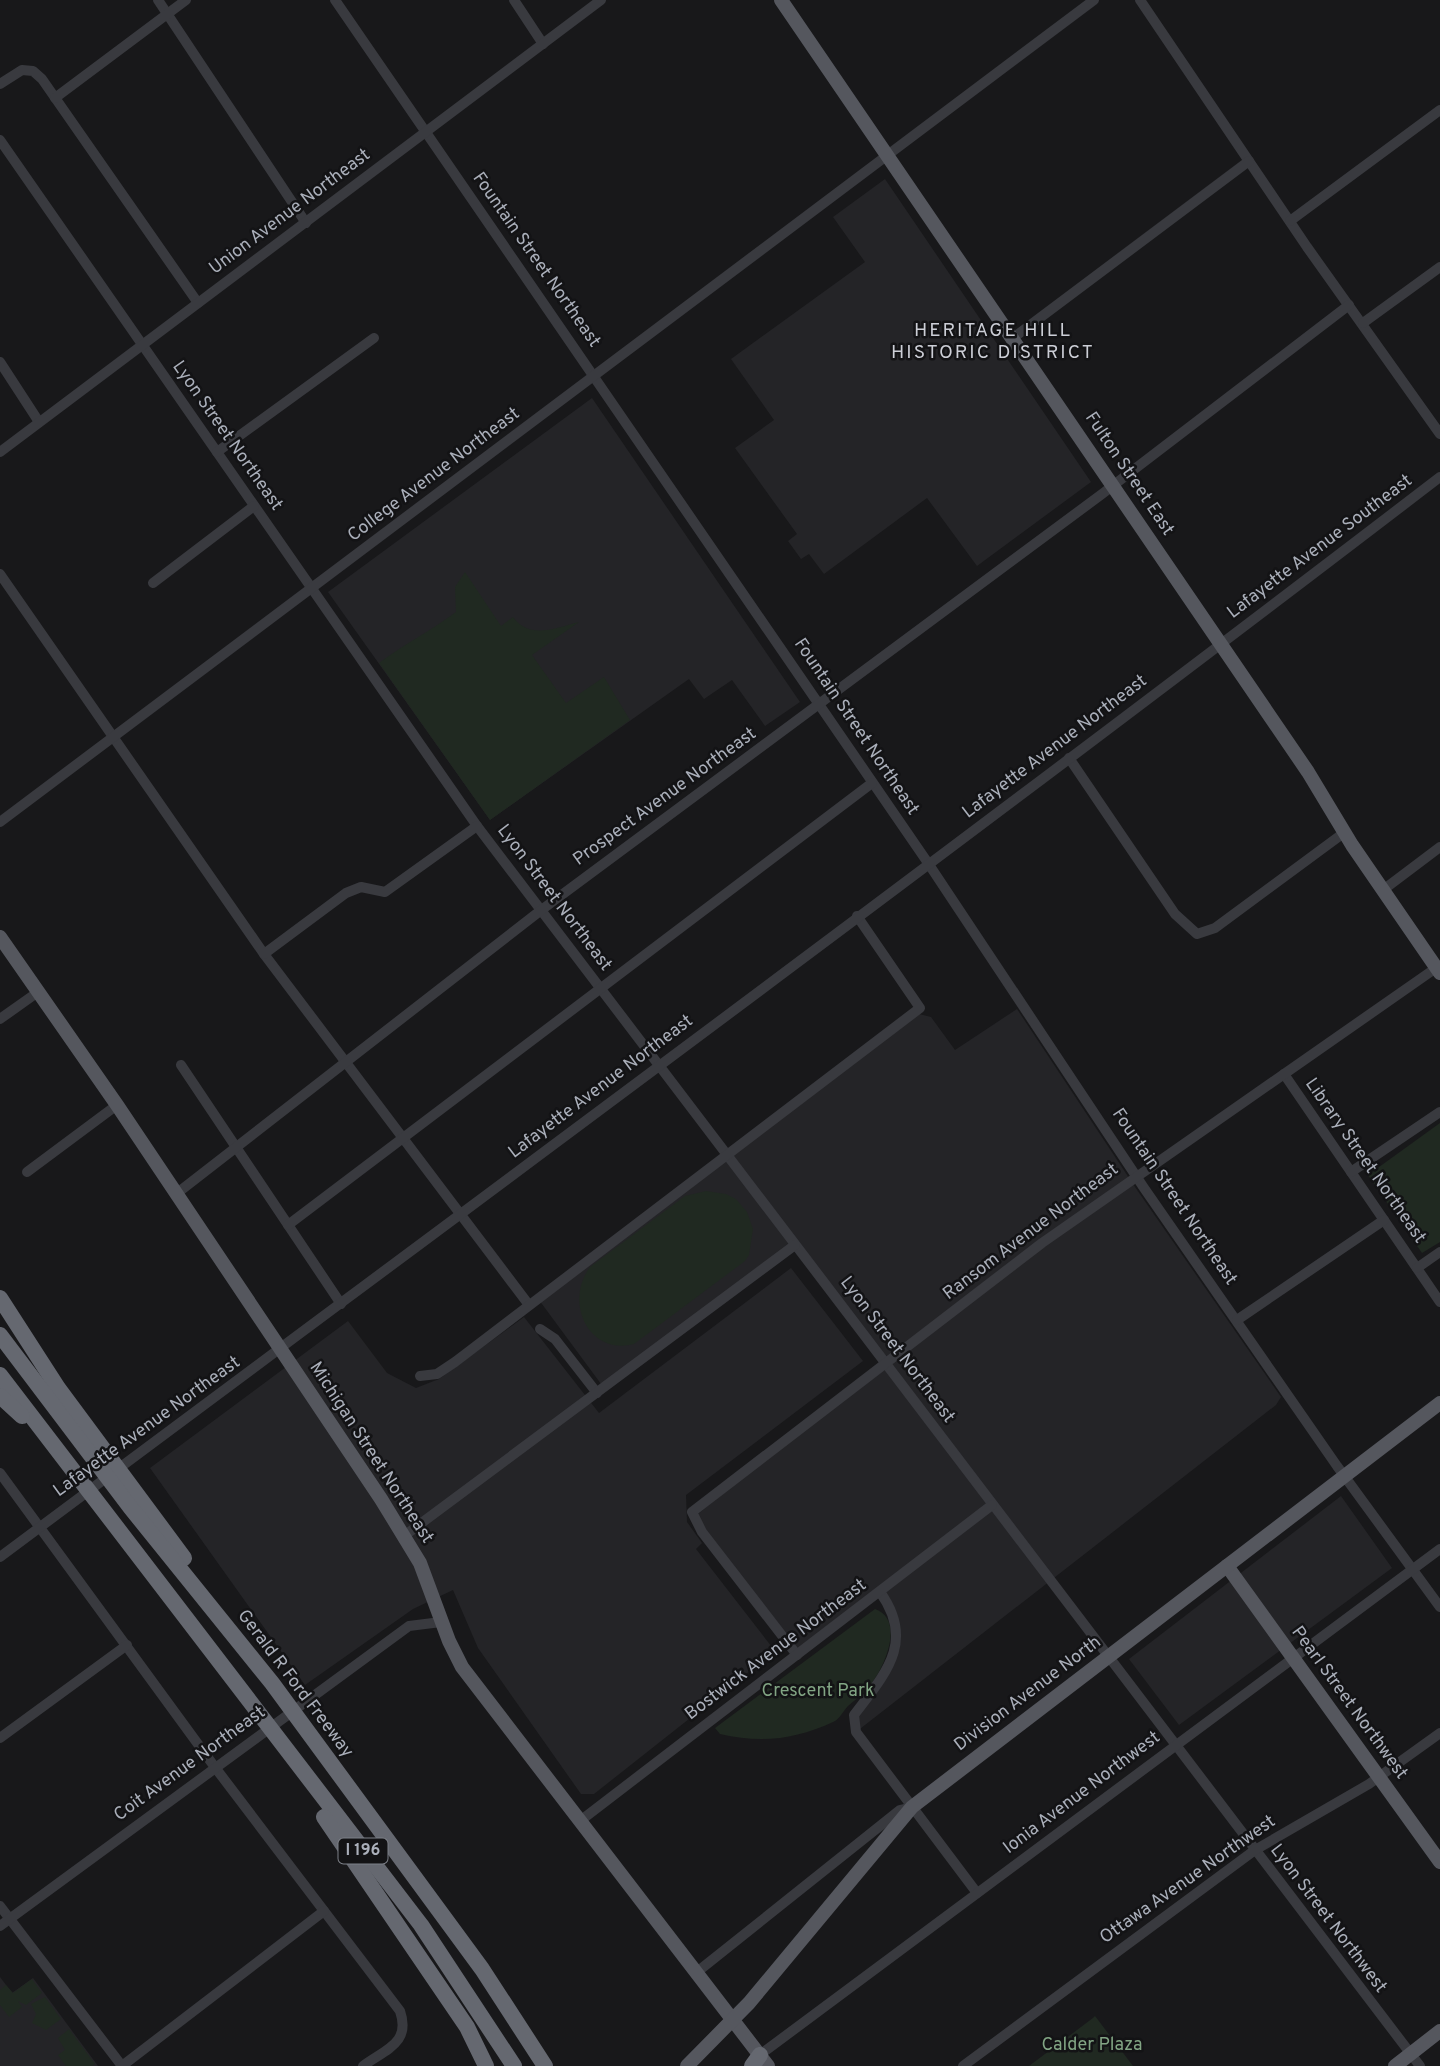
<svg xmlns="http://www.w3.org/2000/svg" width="1440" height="2066" font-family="Overpass,sans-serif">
<rect width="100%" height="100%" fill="#18181a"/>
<g fill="#242427">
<polygon points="885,179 1091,482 977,566 927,498 824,574 809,554 801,559 788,541 797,534 735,448 774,420 731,359 865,262 833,217"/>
<polygon points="592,398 800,702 765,726 732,680 704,699 689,679 490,820 328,592"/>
<polygon points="1017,1009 1135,1187 1281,1397 1276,1405 856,1732 853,1724 887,1672 897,1631 881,1592 797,1655 693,1518 885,1363 795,1246 604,1388 539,1300 919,1014 931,1017 955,1050"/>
<polygon points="791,1268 863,1361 686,1495 687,1522 702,1543 696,1549 775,1651 594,1794 581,1794 478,1648 453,1590 413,1609 305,1685 150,1468 348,1321 387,1373 416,1388 439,1379 524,1317 599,1413"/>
<polygon points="1341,1496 1392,1568 1179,1725 1129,1659"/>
<polygon points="0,1977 12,1993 33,1978 98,2066 0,2066"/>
</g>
<g fill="#202921">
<path d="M465 572 501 626 513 617C530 640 555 628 579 622L532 655 566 703 604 677 630 720 490 820 379 663C404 644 431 631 456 612L455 587Z"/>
<polygon points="1440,1123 1440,1242 1422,1253 1368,1175"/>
<path d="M706 1191 726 1194 736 1199 747 1212 753 1229 749 1255 745 1261 634 1344C588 1356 564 1302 590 1267L685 1196Z"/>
<path d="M875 1609C908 1621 881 1675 865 1692 860 1697 853 1701 848 1706 843 1711 840 1719 833 1722 796 1739 762 1744 720 1734L715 1728Z"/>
<polygon points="32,1979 42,1993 26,2005 18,2001 22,2007 9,2017 0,2005 0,1990 6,1985 13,1993"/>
<polygon points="45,1997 61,2019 46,2030 32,2023 36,2014 31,2004"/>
<polygon points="1095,2016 1133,2066 1029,2066 1093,2018"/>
<polygon points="69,2029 95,2064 92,2066 66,2066 58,2055 65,2050 58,2038"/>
</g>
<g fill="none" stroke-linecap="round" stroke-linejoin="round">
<g stroke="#393a3f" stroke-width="10">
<polyline points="158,0 306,223"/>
<polyline points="335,0 928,863 1144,1188 1337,1466 1440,1607"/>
<polyline points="514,0 543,44"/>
<polyline points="1140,0 1307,247 1440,434"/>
<polyline points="0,84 22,70 33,71 42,79 198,303"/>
<polyline points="55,98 186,0"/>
<polyline points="0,140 477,826 1420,2066"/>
<polyline points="1290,221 1440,110"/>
<polyline points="1363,323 1440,267"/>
<polyline points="1013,338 1249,161"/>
<polyline points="0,362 39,422"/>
<polyline points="0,452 601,0"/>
<polyline points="217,452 374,338"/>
<polyline points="0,574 264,954 529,1305"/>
<polyline points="153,583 254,506"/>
<polyline points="1069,758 1175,914 1197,934 1215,928 1345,832"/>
<polyline points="0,822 1094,0"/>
<polyline points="1383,890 1440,847"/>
<polyline points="264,954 346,893 361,887 385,892 477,826"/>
<polyline points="0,1019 38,992"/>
<polyline points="181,1065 341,1304"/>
<polyline points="1284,1074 1440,1302"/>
<polyline points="27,1172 117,1105"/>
<polyline points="1351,1172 1440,1112"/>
<polyline points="176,1194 540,911 1102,494 1349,305"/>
<polyline points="288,1225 872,783"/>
<polyline points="1417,1268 1440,1252"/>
<polyline points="1237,1320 1384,1220"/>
<polyline points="540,1329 555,1339 597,1393"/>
<polyline points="420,1376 437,1374 455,1362 920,1008 857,916"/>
<path d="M0 1473 214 1766 400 2011C411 2043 386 2049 363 2066"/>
<polyline points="404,1536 795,1245"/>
<path d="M0 1557C481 1198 964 842 1440 477"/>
<path d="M880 1592C916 1642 885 1674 854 1715L856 1732 977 1893"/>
<polyline points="797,1655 702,1532 692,1512 1042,1243 1436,968"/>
<polyline points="0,1738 127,1645"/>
<polyline points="580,1821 992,1505"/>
<polyline points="0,1906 122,2066"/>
<polyline points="0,1926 409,1626 441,1622"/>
<polyline points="697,1972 900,1810 912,1807"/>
<polyline points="757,2057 1440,1549"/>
<polyline points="122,2066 324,1911"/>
<polyline points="963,2066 1255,1850 1369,1784 1440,1733"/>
</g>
<g stroke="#55575e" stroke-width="14">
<polyline points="781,0 1308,772 1352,845 1440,973"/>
<polyline points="0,937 117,1105 381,1499 420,1563 449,1641 462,1667 768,2066"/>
<polyline points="1227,1566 1440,1862"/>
<polyline points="687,2066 749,2003 912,1807 1440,1403"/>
<polyline points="1395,2066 1440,2031"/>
</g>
<g stroke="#656870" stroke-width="16">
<polyline points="0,1298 58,1388 184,1558"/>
<polyline points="0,1335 130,1507 272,1683 482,1969 545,2066"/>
<polyline points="0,1375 421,1925 514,2066"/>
<polyline points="0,1396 22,1416"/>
<polyline points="324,1817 467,2027 486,2066"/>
<polyline points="752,2066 760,2055"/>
</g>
</g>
<g text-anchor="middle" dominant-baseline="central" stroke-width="5" stroke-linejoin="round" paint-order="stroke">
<rect fill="#131315" stroke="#7d8088" stroke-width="2" x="338.5" y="1838.5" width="49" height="25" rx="5"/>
<g font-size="16" font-weight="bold" fill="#aaafba">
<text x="363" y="1851">I 196</text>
</g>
<g font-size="18" fill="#aaafba" stroke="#131315">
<text transform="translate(290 212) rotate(-37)">Union Avenue Northeast</text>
<text transform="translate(536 260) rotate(55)">Fountain Street Northeast</text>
<text transform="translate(227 436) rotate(55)">Lyon Street Northeast</text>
<text transform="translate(1129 474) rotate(56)">Fulton Street East</text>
<text transform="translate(434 475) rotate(-37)">College Avenue Northeast</text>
<text transform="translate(1320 547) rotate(-37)">Lafayette Avenue Southeast</text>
<text transform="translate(856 727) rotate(56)">Fountain Street Northeast</text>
<text transform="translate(1055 747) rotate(-37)">Lafayette Avenue Northeast</text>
<text transform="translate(665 797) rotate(-36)">Prospect Avenue Northeast</text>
<text transform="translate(554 898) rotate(53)">Lyon Street Northeast</text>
<text transform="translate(601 1087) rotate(-37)">Lafayette Avenue Northeast</text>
<text transform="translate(1365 1161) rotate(55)">Library Street Northeast</text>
<text transform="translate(1174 1197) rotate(56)">Fountain Street Northeast</text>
<text transform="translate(1031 1232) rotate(-37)">Ransom Avenue Northeast</text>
<text transform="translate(897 1350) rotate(53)">Lyon Street Northeast</text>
<text transform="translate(147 1427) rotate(-36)">Lafayette Avenue Northeast</text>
<text transform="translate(371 1453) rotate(57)">Michigan Street Northeast</text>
<text transform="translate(776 1650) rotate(-37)">Bostwick Avenue Northeast</text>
<text transform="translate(295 1684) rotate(53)">Gerald R Ford Freeway</text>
<text transform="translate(1028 1694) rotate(-37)">Division Avenue North</text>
<text transform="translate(1349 1703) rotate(54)">Pearl Street Northwest</text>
<text transform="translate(190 1764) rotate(-36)">Coit Avenue Northeast</text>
<text transform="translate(1082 1793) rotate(-37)">Ionia Avenue Northwest</text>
<text transform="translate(1188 1880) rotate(-35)">Ottawa Avenue Northwest</text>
<text transform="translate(1328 1919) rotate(53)">Lyon Street Northwest</text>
</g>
<g font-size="18" fill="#82a584" stroke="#131315">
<text x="818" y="1691">Crescent Park</text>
<text x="1092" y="2045">Calder Plaza</text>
</g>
<g font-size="19" letter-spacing="2" fill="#ccced6" stroke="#131315">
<text x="993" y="331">HERITAGE HILL<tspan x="993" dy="22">HISTORIC DISTRICT</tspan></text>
</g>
</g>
</svg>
